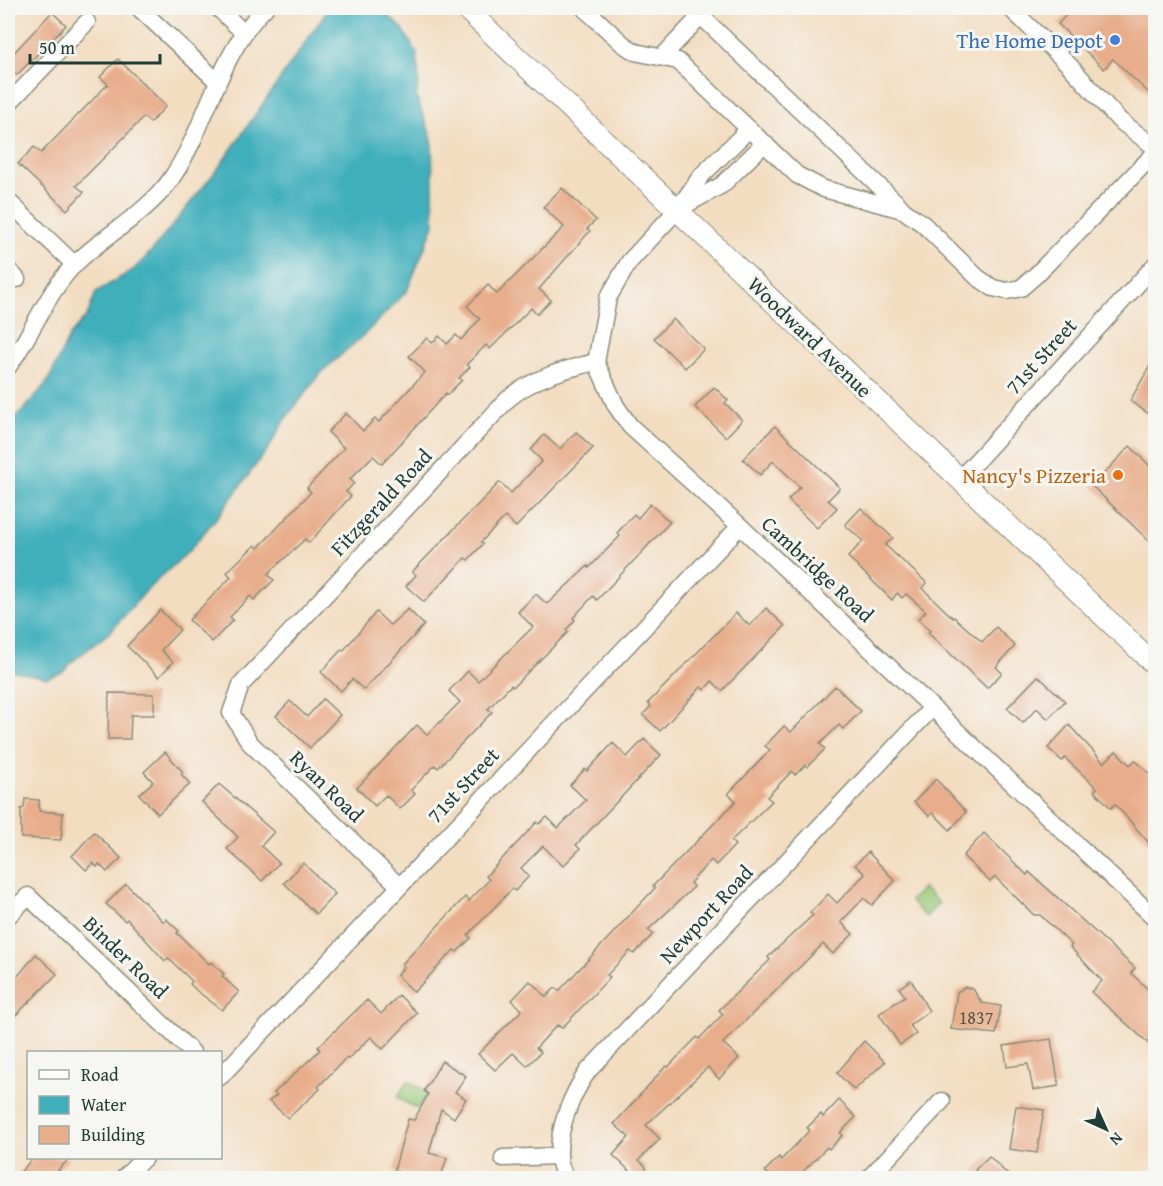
<svg xmlns="http://www.w3.org/2000/svg" width="1163" height="1186" font-family="'Gentium Book Plus',serif">
<rect width="100%" height="100%" fill="#f6f6f2"/>
<filter id="ink" filterUnits="userSpaceOnUse"><feTurbulence type="fractalNoise" baseFrequency=".0167" numOctaves="2"/><feDisplacementMap in="SourceGraphic" scale="12" xChannelSelector="R" yChannelSelector="G"/><feConvolveMatrix kernelMatrix="1 2 1 2 8 2 1 2 1" color-interpolation-filters="sRGB"/></filter>
<filter id="wash" filterUnits="userSpaceOnUse"><feTurbulence type="fractalNoise" baseFrequency=".008" numOctaves="4" result="noise"/><feDisplacementMap in="SourceGraphic" scale="24" xChannelSelector="R" yChannelSelector="G"/><feGaussianBlur stdDeviation="1.35" result="paint"/><feColorMatrix in="noise" values="0 0 0 0 0 0 0 0 0 0 0 0 0 0 0 0 0 1.4 0 .05"/><feComposite in="paint" operator="in"/></filter>
<g filter="url(#wash)">
<rect width="100%" height="100%" fill="#f3ddc1"/>
<g fill="#9ac876" stroke="#5c8255" stroke-width="1.5">
<polygon points="923,888 939,903 926,917 910,901"/>
<polygon points="408,1081 428,1093 417,1109 397,1097"/>
</g>
<polygon fill="#40afbc" stroke="#307678" stroke-width="1.5" points="329,8 380,8 403,29 417,54 419,81 416,96 432,139 434,225 407,291 367,332 322,372 286,418 270,446 219,515 188,552 148,589 110,632 73,661 63,672 47,678 8,670 8,422 23,411 48,381 70,335 87,316 96,292 133,270 151,252 219,167"/>
<g id="blocks">
<g fill="#e8ad8b">
<polygon points="1060,8 1155,8 1155,99 1113,59 1104,69 1058,24 1067,14"/>
<polygon points="52,12 66,25 17,75 8,67 8,59"/>
<polygon points="118,59 166,106 150,123 144,117 76,186 84,192 67,210 18,164 34,147 41,153 108,84 100,77"/>
<polygon points="562,188 596,220 587,229 590,231 539,289 551,300 537,314 531,308 490,349 486,345 467,364 470,367 459,378 462,380 447,395 446,393 382,464 373,456 350,479 354,483 346,492 351,496 309,543 305,539 268,574 274,580 254,600 250,596 230,617 233,620 212,642 189,620 231,577 227,572 255,545 258,548 311,492 307,488 344,448 328,432 346,413 363,431 375,419 379,422 425,372 409,356 427,338 432,343 439,336 447,344 456,335 461,340 480,319 467,306 488,285 497,294 564,227 543,207"/>
<polygon points="673,319 704,349 685,368 654,338"/>
<polygon points="1155,357 1155,418 1130,401"/>
<polygon points="714,387 728,400 725,403 742,420 726,437 695,407"/>
<polygon points="775,426 840,488 828,500 837,508 817,528 788,500 800,487 773,461 760,475 743,459"/>
<polygon points="576,432 593,448 516,527 505,517 481,542 483,544 468,560 465,558 424,602 406,586 416,575 412,572 500,482 511,493 542,461 531,450 544,435 560,449"/>
<polygon points="1130,446 1155,471 1155,534 1149,541 1092,486"/>
<polygon points="650,504 670,522 597,600 593,596 573,618 575,620 566,630 568,632 513,687 511,685 488,709 492,712 438,768 435,765 411,790 415,794 400,809 386,795 375,806 357,788 417,725 427,735 460,702 449,691 468,671 478,681 533,627 518,612 536,594 547,604 588,566 589,568 620,536 617,533 634,514 638,518"/>
<polygon points="861,508 893,538 885,545 927,583 922,588 953,618 954,617 982,642 996,627 1015,646 996,667 1002,673 987,688 928,633 930,631 918,619 926,611 906,594 902,598 897,593 892,600 848,557 863,541 845,525"/>
<polygon points="766,608 785,626 722,691 712,681 704,690 701,687 660,731 643,715 651,706 648,703 736,613 750,626"/>
<polygon points="408,609 424,625 364,690 352,679 341,691 321,672 342,649 343,651 376,612 390,625"/>
<polygon points="160,610 180,630 161,650 173,662 159,677 127,646"/>
<polygon points="1038,676 1065,701 1048,719 1037,708 1023,723 1007,708"/>
<polygon points="835,686 861,711 843,729 839,725 820,744 825,749 807,767 805,765 795,775 792,771 767,797 772,801 731,841 735,845 716,865 711,860 690,883 694,887 648,930 653,934 634,954 630,951 607,975 610,977 562,1028 557,1025 536,1048 541,1052 527,1066 513,1053 495,1070 478,1054 522,1010 512,1000 530,981 546,997 555,988 559,991 655,888 653,886 736,801 728,794 770,750 765,746 784,726 791,732"/>
<polygon points="109,693 154,694 154,715 131,715 130,739 108,739"/>
<polygon points="323,699 340,715 310,748 276,716 290,701 307,717"/>
<polygon points="1069,725 1104,763 1116,751 1130,765 1135,760 1155,779 1155,835 1149,843 1115,804 1111,808 1094,791 1097,788 1065,758 1062,761 1048,748"/>
<polygon points="644,739 661,755 576,845 580,849 563,866 543,846 521,868 529,876 515,891 512,889 468,935 471,938 457,952 454,950 414,992 397,975 404,967 402,964 465,897 469,901 489,880 486,876 537,822 539,824 547,817 558,828 586,800 570,785 585,769 587,771 613,743 627,757"/>
<polygon points="165,752 183,772 181,774 190,784 158,814 139,794 153,782 144,772"/>
<polygon points="936,779 966,812 950,830 933,813 929,816 914,802"/>
<polygon points="219,784 274,832 261,846 279,863 262,881 227,849 238,837 202,802"/>
<polygon points="25,799 39,800 39,811 63,813 61,840 21,838 21,809 24,808"/>
<polygon points="94,832 121,858 107,872 99,864 97,867 93,863 86,870 72,856"/>
<polygon points="984,833 1027,875 1029,872 1135,968 1131,973 1155,996 1155,1049 1091,992 1102,981 1070,947 1072,945 1040,915 1034,915 995,877 990,882 963,856"/>
<polygon points="868,852 895,881 872,905 864,898 841,922 853,934 833,954 823,944 723,1043 739,1058 719,1079 708,1067 646,1125 660,1139 639,1160 646,1167 646,1173 638,1179 613,1155 629,1137 614,1124 666,1066 668,1067 697,1037 699,1039 723,1014 719,1010 770,960 768,957 813,915 810,913 828,894 837,903 865,874 855,865"/>
<polygon points="303,863 335,894 316,914 284,883"/>
<polygon points="126,884 164,922 166,919 179,931 177,933 209,964 211,962 224,974 222,976 239,992 222,1010 197,991 190,984 192,981 168,958 165,961 127,919 125,921 106,904"/>
<polygon points="36,954 57,974 8,1023 8,988"/>
<polygon points="911,980 929,1011 910,1025 916,1034 900,1045 879,1014 905,996 899,988"/>
<polygon points="965,987 973,989 982,1003 1001,1006 996,1034 951,1029 957,992"/>
<polygon points="399,995 417,1013 383,1049 371,1037 348,1059 346,1058 318,1087 320,1089 288,1118 269,1101 277,1095 274,1093 320,1050 318,1047 367,1000 381,1014"/>
<polygon points="1051,1039 1059,1086 1033,1090 1028,1064 1007,1067 1004,1046"/>
<polygon points="864,1041 885,1062 854,1090 837,1073"/>
<polygon points="442,1061 466,1076 455,1092 466,1099 454,1118 441,1109 429,1153 447,1158 440,1179 394,1171 408,1119 414,1120 428,1094 424,1091"/>
<polygon points="839,1100 856,1117 840,1133 843,1135 829,1149 827,1147 796,1179 773,1179 765,1171 779,1157 781,1160 810,1130 807,1128 821,1114 823,1117"/>
<polygon points="1016,1106 1044,1110 1037,1153 1009,1149"/>
<polygon points="989,1156 1012,1179 984,1179 975,1170"/>
<polygon points="33,1158 70,1158 58,1170 67,1179 14,1179"/>
</g>
</g>
</g>
<g filter="url(#ink)">
<use href="#blocks" fill-opacity="0" stroke="#898d7a" stroke-width="1.5"/>
<g fill="none" stroke-linecap="round" stroke-linejoin="round">
<g stroke="#898d7a" stroke-width="19">
<g id="minor">
<polyline points="139,8 218,82"/>
<polyline points="218,8 244,33"/>
<polyline points="584,8 623,44 635,52 678,61 797,175 824,189 903,210 923,224 977,277 993,288 1007,291 1021,288 1036,275 1156,152"/>
<polyline points="1010,8 1069,65 1119,120 1156,148"/>
<polyline points="701,16 901,207"/>
<polyline points="663,56 708,8"/>
<polyline points="8,104 87,22"/>
<polyline points="749,129 701,176 677,210 629,262 608,298 596,362 616,406 630,426 740,526 1156,919"/>
<polyline points="8,201 74,264"/>
<polyline points="680,208 722,185 765,143"/>
<polyline points="8,270 17,279"/>
<path d="M8 367C32 335 46 293 75 264 105 234 146 215 171 179 208 125 218 54 265 8"/>
<polyline points="960,479 1156,264"/>
<path d="M399 886 250 743 231 713 241 685 508 399C533 378 565 369 596 362"/>
<polyline points="8,916 28,896 192,1052"/>
<polyline points="220,1077 740,526"/>
<polyline points="503,1158 559,1156"/>
<polyline points="124,1178 144,1158"/>
<path d="M565 1178C563 1172 559 1163 559 1156 558 1127 572 1094 588 1071L932 708"/>
<polyline points="869,1178 942,1101"/>
</g>
</g>
<g stroke="#898d7a" stroke-width="23">
<polyline id="major" points="465,8 1156,666"/>
</g>
<use href="#minor" stroke="#fff" stroke-width="16"/>
<use href="#major" stroke="#fff" stroke-width="21"/>
</g>
</g>
<circle fill="#3f7fe0" stroke="#f6f6f2" stroke-width="2" cx="1115" cy="40" r="6"/>
<circle fill="#e8710a" stroke="#f6f6f2" stroke-width="2" cx="1118" cy="475" r="6"/>
<g text-anchor="middle" dominant-baseline="central" stroke-width="6" stroke-linejoin="round" paint-order="stroke">
<g font-size="18" fill="#51594a">
<text x="976" y="1017">1837</text>
</g>
<g font-size="21" fill="#366cbe" stroke="#f6f6f2" text-anchor="end">
<text x="1103" y="40">The Home Depot</text>
</g>
<g font-size="21" fill="#1f3d34" stroke="#f6f6f2">
<text transform="translate(810 337) rotate(44)">Woodward Avenue</text>
<text transform="translate(1041 356) rotate(-48)">71st Street</text>
<text transform="translate(381 502) rotate(-47)">Fitzgerald Road</text>
<text transform="translate(818 569) rotate(43)">Cambridge Road</text>
<text transform="translate(463 785) rotate(-47)">71st Street</text>
<text transform="translate(327 786) rotate(44)">Ryan Road</text>
<text transform="translate(706 914) rotate(-47)">Newport Road</text>
<text transform="translate(126 957) rotate(44)">Binder Road</text>
</g>
<g font-size="21" fill="#c56008" stroke="#f6f6f2" text-anchor="end">
<text x="1106" y="475">Nancy's Pizzeria</text>
</g>
</g>
<rect width="1163" height="1186" fill="none" stroke="#f6f6f2" stroke-width="30"/>
<rect x="27" y="1051" width="195" height="108" fill="#f6f6f2" stroke="#a0aca6" stroke-width="1.5"/>
<rect x="39" y="1070" width="30" height="9" fill="#ffffff" stroke="#a0aca6" stroke-width="1.5"/>
<text x="81" y="1081" font-size="18" fill="#1f3d34">Road</text>
<rect x="39" y="1096" width="30" height="18" fill="#40afbc" stroke="#a0aca6" stroke-width="1.5"/>
<text x="81" y="1111" font-size="18" fill="#1f3d34">Water</text>
<rect x="39" y="1126" width="30" height="18" fill="#e8ad8b" stroke="#a0aca6" stroke-width="1.5"/>
<text x="81" y="1141" font-size="18" fill="#1f3d34">Building</text>
<g transform="translate(1106 1129) rotate(135)" stroke="#f6f6f2" stroke-width="4.5" paint-order="stroke">
<path d="M0-4.5L10 22L0 15L-10 22Z" fill="#1f3d34"/>
<text y="-9" font-size="16" font-weight="bold" text-anchor="middle" fill="#1f3d34">N</text>
</g>
<path d="M30 54v9h130v-9" fill="none" stroke="#1f3d34" stroke-width="3"/>
<text x="39" y="54" font-size="18" fill="#1f3d34" stroke="#f6f6f2" stroke-width="4.5" paint-order="stroke">50 m</text>
</svg>
